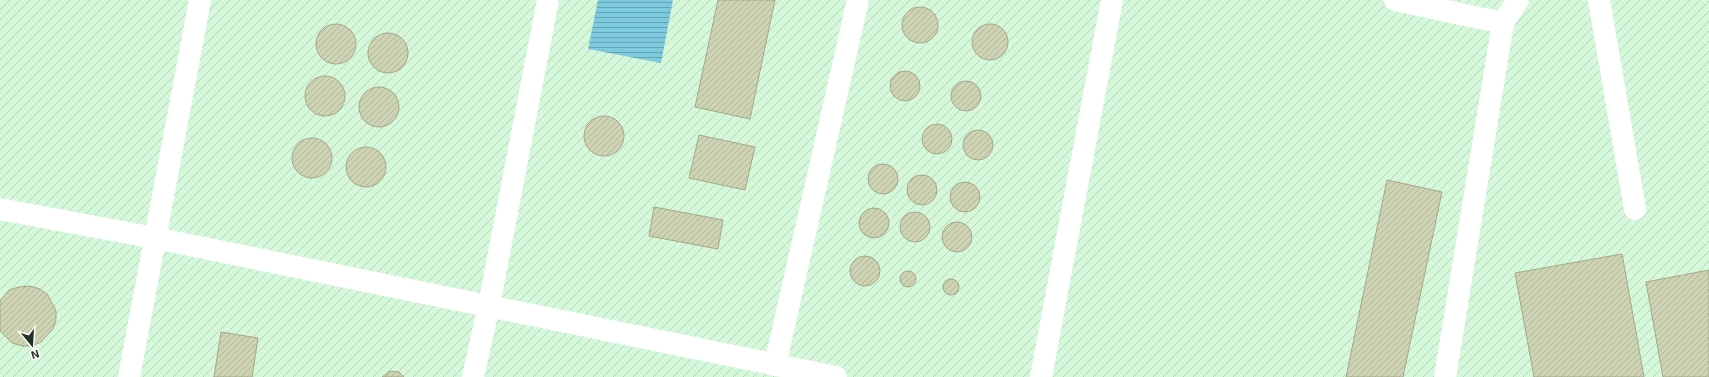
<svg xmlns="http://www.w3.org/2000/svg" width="1709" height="377" font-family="'Exo 2',sans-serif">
<defs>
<pattern id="industrial-furrows" width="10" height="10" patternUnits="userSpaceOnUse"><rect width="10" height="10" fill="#d5f8da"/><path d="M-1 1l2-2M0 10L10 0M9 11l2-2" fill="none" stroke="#b7d5bb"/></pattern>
<pattern id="water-rules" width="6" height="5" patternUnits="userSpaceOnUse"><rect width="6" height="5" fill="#7dc9dd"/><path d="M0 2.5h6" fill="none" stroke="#66a4b3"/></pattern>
<pattern id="building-hatch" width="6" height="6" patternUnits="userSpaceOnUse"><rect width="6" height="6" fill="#ced4b3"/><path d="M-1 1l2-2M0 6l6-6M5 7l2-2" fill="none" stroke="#b1b69a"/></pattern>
</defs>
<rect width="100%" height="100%" fill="#edfff0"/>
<rect fill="url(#industrial-furrows)" x="0" y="0" width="1709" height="377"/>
<polygon fill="url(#water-rules)" points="598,0 673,0 661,63 588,49"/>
<g fill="url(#building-hatch)" stroke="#a2a888">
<polygon points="718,0 775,0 750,119 695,107"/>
<circle cx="920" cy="25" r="18"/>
<circle cx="990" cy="42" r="18"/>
<circle cx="336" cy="44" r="20"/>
<circle cx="388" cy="53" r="20"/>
<circle cx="905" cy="86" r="15"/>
<circle cx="325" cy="96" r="20"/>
<circle cx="966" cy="96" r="15"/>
<circle cx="379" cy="107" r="20"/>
<circle cx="604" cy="136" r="20"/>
<circle cx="937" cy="139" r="15"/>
<circle cx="978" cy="145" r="15"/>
<polygon points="699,135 755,147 745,190 689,178"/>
<circle cx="312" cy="158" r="20"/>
<circle cx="366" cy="167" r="20"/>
<circle cx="883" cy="179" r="15"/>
<circle cx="922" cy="190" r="15"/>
<polygon points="1387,180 1442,192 1403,377 1346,377"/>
<circle cx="965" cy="197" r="15"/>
<polygon points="654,207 723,220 718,249 649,236"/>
<circle cx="874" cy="223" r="15"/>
<circle cx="915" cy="227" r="15"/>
<circle cx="957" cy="237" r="15"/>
<polygon points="1622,254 1644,377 1534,377 1515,273"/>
<circle cx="865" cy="271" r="15"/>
<polygon points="1709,270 1709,377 1663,377 1646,282"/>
<circle cx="908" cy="279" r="8"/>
<circle cx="951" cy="287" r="8"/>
<polygon points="30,286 40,289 48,295 56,311 56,320 53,329 41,342 32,346 22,346 12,343 0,331 0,301 9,290 19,287"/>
<polygon points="221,332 258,338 252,377 214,377"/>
<polygon points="390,371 399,372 404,377 382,377"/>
</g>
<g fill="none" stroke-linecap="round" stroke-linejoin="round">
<g stroke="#fff" stroke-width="22">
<polyline points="1395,0 1503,23 1518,0"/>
<polyline points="1599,0 1635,209"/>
<polyline points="0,209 155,238 836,377"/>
<polyline points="775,365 858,0"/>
<polyline points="129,377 200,0"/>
<polyline points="473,377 489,305 548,0"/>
<polyline points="1041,377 1112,0"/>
<polyline points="1445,377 1503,23"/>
</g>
</g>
<g transform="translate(32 345) rotate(162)" stroke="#ffffff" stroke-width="3" paint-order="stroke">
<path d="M0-3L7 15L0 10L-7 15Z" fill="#253027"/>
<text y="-6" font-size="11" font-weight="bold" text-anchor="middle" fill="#253027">N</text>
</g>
</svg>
